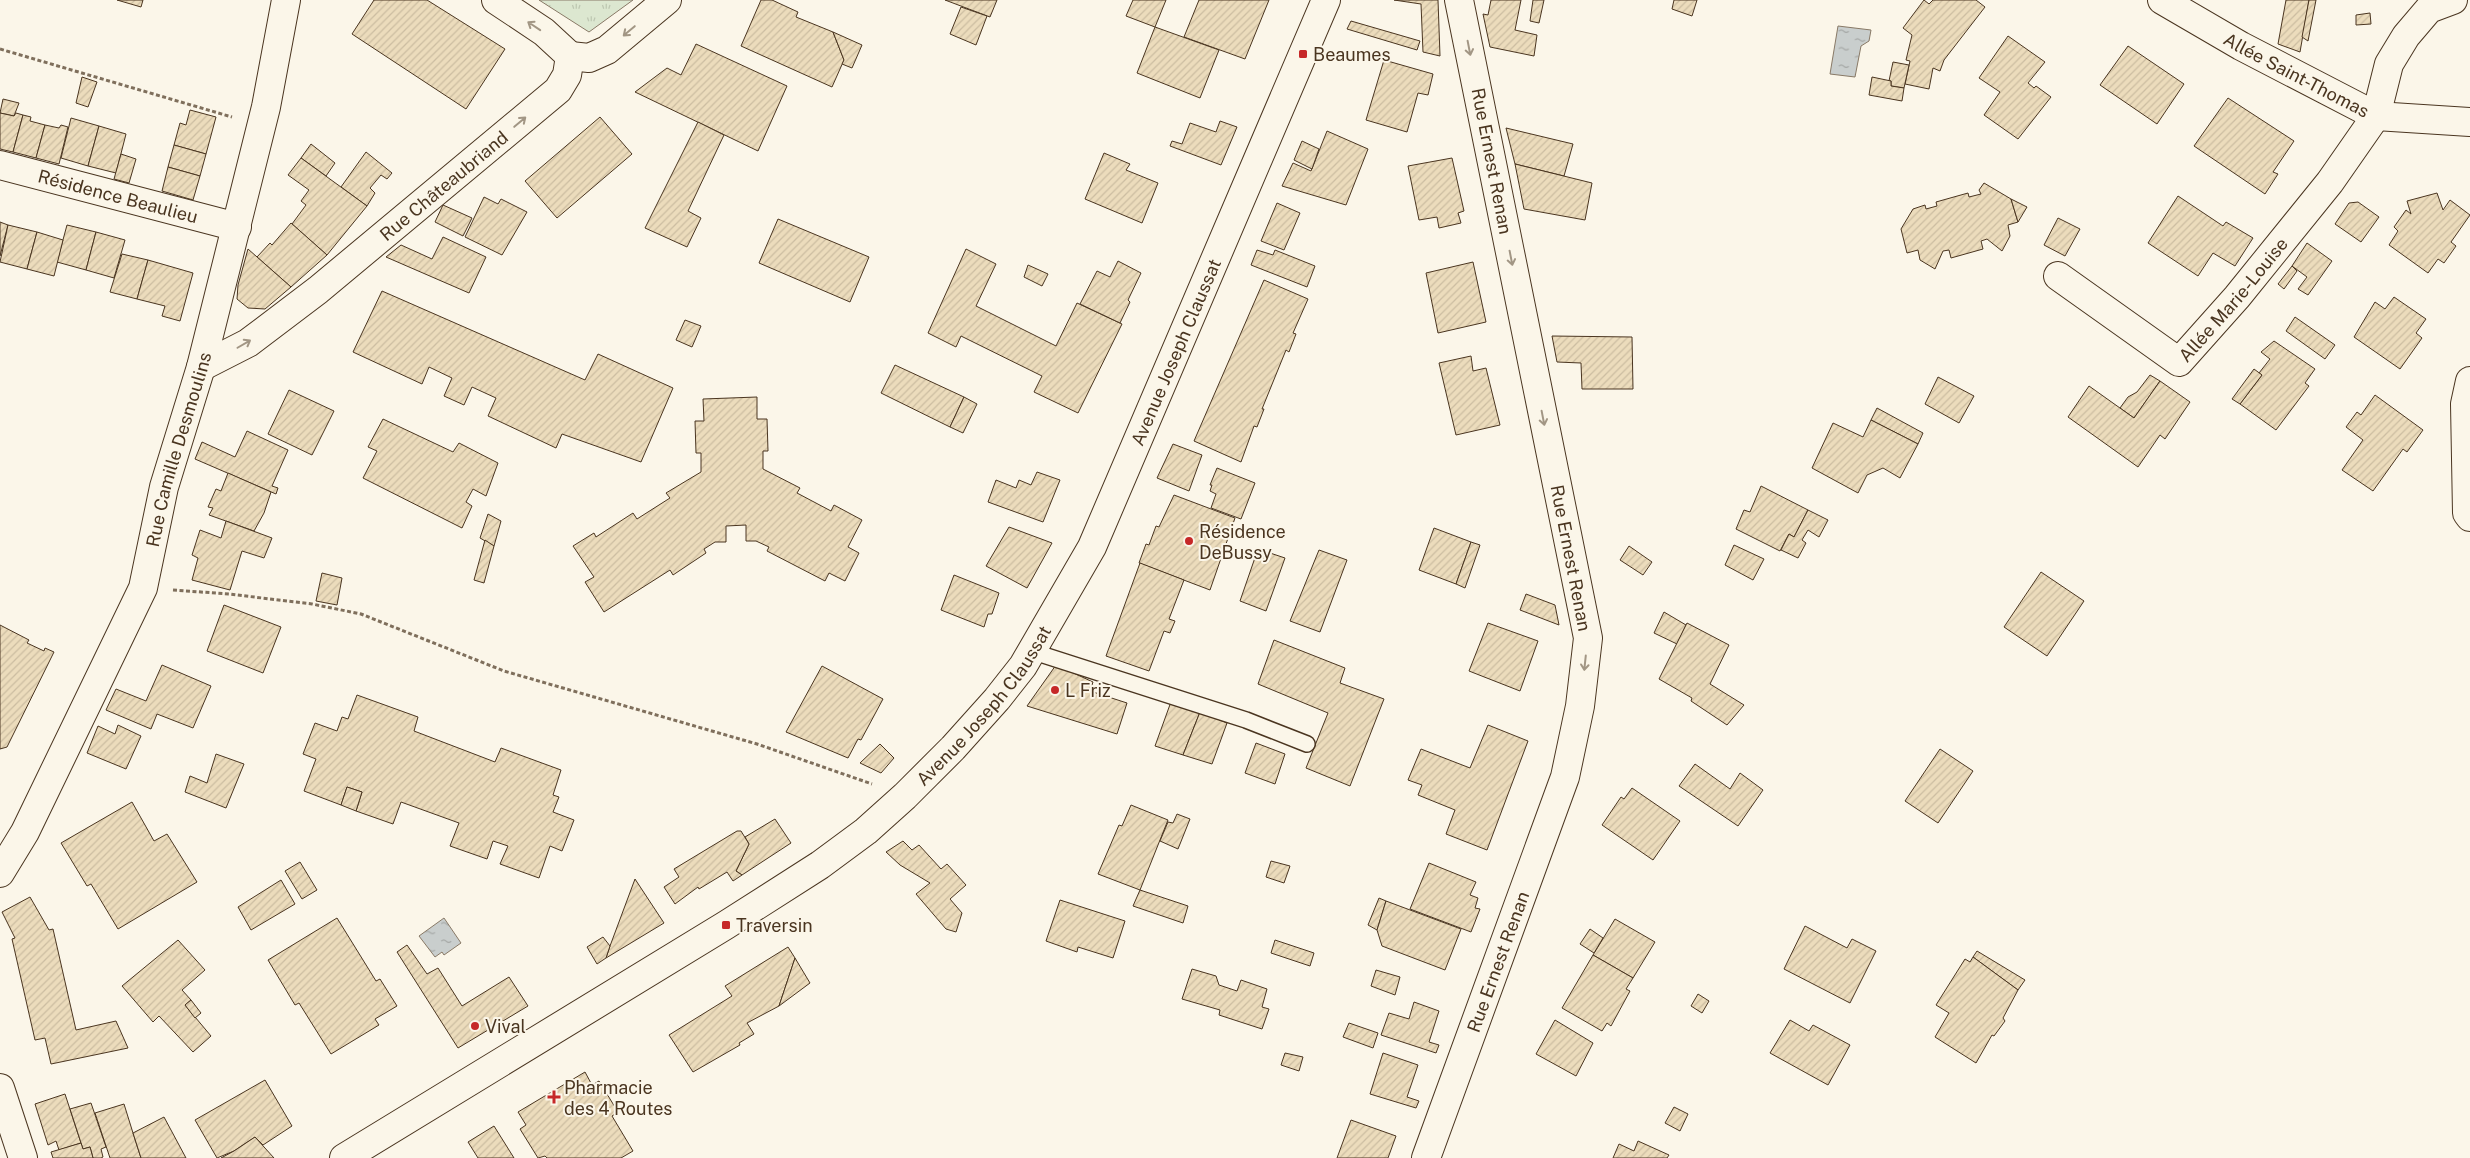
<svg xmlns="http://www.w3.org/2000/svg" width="2470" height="1158" font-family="'Public Sans',sans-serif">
<defs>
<pattern id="park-tufts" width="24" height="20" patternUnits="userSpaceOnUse" patternTransform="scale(1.25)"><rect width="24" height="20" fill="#dce7d0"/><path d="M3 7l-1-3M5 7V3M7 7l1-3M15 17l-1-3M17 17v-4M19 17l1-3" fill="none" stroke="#bec7b2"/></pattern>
<pattern id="water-ripples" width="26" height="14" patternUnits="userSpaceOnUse" patternTransform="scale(1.25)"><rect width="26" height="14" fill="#c9cecd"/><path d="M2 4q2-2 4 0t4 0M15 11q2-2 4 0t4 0" fill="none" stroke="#a5a8a6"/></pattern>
<pattern id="building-hatch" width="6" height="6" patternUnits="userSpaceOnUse" patternTransform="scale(1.25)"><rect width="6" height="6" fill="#ecdcbc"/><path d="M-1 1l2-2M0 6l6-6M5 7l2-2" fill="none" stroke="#ccbda1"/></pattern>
</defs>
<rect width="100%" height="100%" fill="#fbf6e9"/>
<polygon fill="url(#park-tufts)" stroke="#887966" points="539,0 633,0 589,32"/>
<g fill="url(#water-ripples)" stroke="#887966">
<polygon points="1838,26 1871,30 1869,41 1861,46 1855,77 1830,74"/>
<polygon points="444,918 461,943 444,955 442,952 435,957 419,936"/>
</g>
<g fill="url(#building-hatch)" stroke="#4a3520">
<polygon points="117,0 143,0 141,7"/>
<polygon points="374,0 427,0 505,49 466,109 352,34"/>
<polygon points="761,0 772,0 798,12 796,17 833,32 844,60 832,87 741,46"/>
<polygon points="945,0 997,0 990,17"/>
<polygon points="1133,0 1166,0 1155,27 1126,16"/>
<polygon points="1199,0 1269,0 1245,59 1184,37"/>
<polygon points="1394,0 1438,0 1440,56 1423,52 1421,4"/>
<polygon points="1491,0 1521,0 1515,30 1537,35 1534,56 1490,47 1483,14 1488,15"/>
<polygon points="1533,0 1544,0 1539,23 1530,21"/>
<polygon points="1674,0 1697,0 1692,16 1672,9"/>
<polygon points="1924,0 1929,4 1933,0 1976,0 1985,7 1944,60 1940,71 1933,68 1929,89 1905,84 1910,61 1906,60 1912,35 1903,28"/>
<polygon points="2286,0 2309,0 2300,52 2278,44"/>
<polygon points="2309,0 2316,0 2308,41 2302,37"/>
<polygon points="961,7 987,16 976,45 950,34"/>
<polygon points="2370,13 2371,24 2356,25 2356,15"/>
<polygon points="1351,21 1420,41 1417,50 1347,29"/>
<polygon points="1155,27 1219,50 1200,98 1137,73"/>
<polygon points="833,32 862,45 852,68 842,64 844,60"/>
<polygon points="2008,36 2045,62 2028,83 2034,88 2036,86 2051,97 2018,139 1984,115 2000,92 1979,78"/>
<polygon points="696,44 787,86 758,151 635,92 667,68 681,75"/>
<polygon points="2128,46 2184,84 2157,124 2100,85"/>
<polygon points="1384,60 1433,74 1428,95 1418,93 1407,132 1366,120"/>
<polygon points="1893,62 1909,65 1904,88 1891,86 1891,81 1889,81"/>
<polygon points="82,77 97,82 88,107 76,103"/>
<polygon points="1872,77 1891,81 1891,86 1904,88 1902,101 1869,95"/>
<polygon points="2228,98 2294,141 2273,172 2278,174 2265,194 2194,146"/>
<polygon points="3,99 19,103 14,116 0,113"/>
<polygon points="190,110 216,117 206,154 174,145 180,123 186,125"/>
<polygon points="0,113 14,116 16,113 23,115 13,152 0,149"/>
<polygon points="23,115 31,117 30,121 45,125 36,158 13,152"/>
<polygon points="600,117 632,154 557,218 525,181"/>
<polygon points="71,118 99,126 88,166 61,158"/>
<polygon points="1220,121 1237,127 1221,165 1170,146 1172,141 1182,144 1190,123 1216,132"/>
<polygon points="698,122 724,135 688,211 701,218 687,247 645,228"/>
<polygon points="45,125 59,128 61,125 68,127 59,164 36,158"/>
<polygon points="99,126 126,134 116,173 88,166"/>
<polygon points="1506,128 1573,144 1564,176 1515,164"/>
<polygon points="1327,131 1368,149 1346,205 1282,186 1293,163 1311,171"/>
<polygon points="1302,141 1319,149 1312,169 1294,160"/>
<polygon points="311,144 335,163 326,176 301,158"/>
<polygon points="174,145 206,154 200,176 168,167"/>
<polygon points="366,152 392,173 387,179 381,175 370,188 375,193 367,206 341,187"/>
<polygon points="1104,153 1130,164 1126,170 1158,183 1142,223 1085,199"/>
<polygon points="121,154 136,159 129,183 114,179"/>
<polygon points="301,158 367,206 327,255 292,224 306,205 301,201 309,190 288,175"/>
<polygon points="1452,158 1464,211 1458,213 1461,223 1439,228 1437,217 1419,220 1408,166"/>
<polygon points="1515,164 1592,183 1585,220 1524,209"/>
<polygon points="168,167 200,176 193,200 162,191"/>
<polygon points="1984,183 2011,199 2018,222 2008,225 2010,236 2002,251 1987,239 1981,241 1983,249 1951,258 1949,250 1943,251 1935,269 1920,260 1918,250 1907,253 1901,229 1913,209 1925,205 1926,209 1937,206 1936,202 1968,193 1969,197 1981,194 1979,190"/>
<polygon points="2437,193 2443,210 2450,200 2470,215 2451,242 2456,246 2444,263 2438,259 2428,273 2389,245 2398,231 2394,227 2406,210 2411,214 2407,201"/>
<polygon points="2178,196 2223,226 2226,222 2253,238 2235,266 2213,253 2198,276 2148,243"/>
<polygon points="484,197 498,204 501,199 527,212 502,255 465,237"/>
<polygon points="2011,199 2027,207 2018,222"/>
<polygon points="2358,202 2379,217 2361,242 2335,224 2349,203"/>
<polygon points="1277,203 1300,213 1284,250 1261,241"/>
<polygon points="443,205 472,218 463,236 435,222"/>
<polygon points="2058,218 2080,229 2065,256 2044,245"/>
<polygon points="778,219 869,257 850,302 759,263"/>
<polygon points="0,222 8,225 0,256"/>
<polygon points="291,223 327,255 291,287 257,257 270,243 272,245"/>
<polygon points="8,225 37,232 27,269 0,262"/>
<polygon points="67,225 96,232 86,270 57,262"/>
<polygon points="37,232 63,240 54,276 27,269"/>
<polygon points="96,232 125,240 114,278 86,270"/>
<polygon points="443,237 486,257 469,293 386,257 401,245 432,259"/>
<polygon points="2307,243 2332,261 2308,295 2298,289 2307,277 2292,266"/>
<polygon points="248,249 291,287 265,309 248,308 237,299 238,285"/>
<polygon points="966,249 996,264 976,306 1056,346 1077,303 1122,324 1078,413 1034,392 1042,376 961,336 956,347 928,333"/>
<polygon points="1257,250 1273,255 1275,250 1315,266 1307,287 1251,265"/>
<polygon points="122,254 148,260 137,299 110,292"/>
<polygon points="148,260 193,273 180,321 162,316 165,306 137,299"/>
<polygon points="1118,261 1141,273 1128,300 1130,302 1120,323 1080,304 1097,271 1110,277"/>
<polygon points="1473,262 1486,322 1438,333 1426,273"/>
<polygon points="1028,265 1048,274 1042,286 1024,277"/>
<polygon points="2292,266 2297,271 2284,289 2278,284"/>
<polygon points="1264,280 1308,299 1293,333 1296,334 1289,352 1286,350 1262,409 1264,409 1257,427 1254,426 1241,462 1194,441"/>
<polygon points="382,291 585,380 598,354 673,388 641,462 562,434 556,448 488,416 496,398 472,387 464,405 444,396 452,378 429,367 422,384 353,352"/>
<polygon points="2394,297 2426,319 2416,333 2422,338 2400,369 2354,337 2375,302 2385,309"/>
<polygon points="2295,317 2335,345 2325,359 2286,331"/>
<polygon points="685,320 701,326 692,347 676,340"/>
<polygon points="1552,336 1632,337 1633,389 1582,389 1581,363 1557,362"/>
<polygon points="2274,341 2315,369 2305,383 2309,386 2276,430 2240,404 2262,375 2259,373 2270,359 2261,352"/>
<polygon points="1471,356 1473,371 1486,368 1500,425 1456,435 1439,363"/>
<polygon points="895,365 964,397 950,427 881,393"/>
<polygon points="2254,369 2262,375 2240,404 2232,399"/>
<polygon points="2150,375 2160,381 2134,418 2120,408 2128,397 2137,392"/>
<polygon points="1938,377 1974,396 1959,423 1925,404"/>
<polygon points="2160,381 2190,402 2165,439 2160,435 2138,467 2068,417 2089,386 2134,418"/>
<polygon points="289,390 334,411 312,455 268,434"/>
<polygon points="2375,395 2423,430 2407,452 2403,449 2373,491 2342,470 2363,440 2346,427 2357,412 2361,415"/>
<polygon points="757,397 757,419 767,419 768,451 763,451 763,469 800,488 797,493 831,511 834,505 862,520 848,547 859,553 845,581 829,573 825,581 767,551 769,547 756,541 746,541 746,525 726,526 726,542 715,542 704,549 706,553 673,575 670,570 604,612 585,582 594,577 573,546 594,533 596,537 633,513 637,519 670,498 666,493 701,472 701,453 696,453 695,421 704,421 703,399"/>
<polygon points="964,397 977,404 963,433 950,427"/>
<polygon points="1877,408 1923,433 1918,444 1871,420"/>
<polygon points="383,419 453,452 459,443 498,463 486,496 473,489 466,502 472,506 462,528 363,478 377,451 368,447"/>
<polygon points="1871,420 1918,444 1900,478 1883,468 1867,475 1858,493 1812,468 1833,423 1863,437"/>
<polygon points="247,431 288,450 272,486 278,488 276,494 195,459 202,442 235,457"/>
<polygon points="1173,444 1202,455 1189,491 1157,478"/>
<polygon points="1217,468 1255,483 1241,519 1211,508 1216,494 1210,491 1212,485 1210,485"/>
<polygon points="1037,472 1060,480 1043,522 988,502 996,480 1016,488 1019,480 1031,485"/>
<polygon points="228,473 271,492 264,513 254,531 209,515 213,508 208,507 216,489 221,491"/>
<polygon points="1761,486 1808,510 1794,537 1789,534 1780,551 1736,529 1744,510 1750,512"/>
<polygon points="1174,495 1235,518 1210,590 1139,563 1146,544 1149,545 1156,526 1159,527"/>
<polygon points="1808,510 1828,520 1819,537 1808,530 1802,540 1806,543 1798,558 1781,550 1789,534 1794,537"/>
<polygon points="488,514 501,521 494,546 480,538"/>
<polygon points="226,521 272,538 264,558 242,551 230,590 192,580 198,558 192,555 200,530 221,538"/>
<polygon points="1009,527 1052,543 1027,588 986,566"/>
<polygon points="1434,528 1471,542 1456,584 1419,570"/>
<polygon points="485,540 494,546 484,583 474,580"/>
<polygon points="1471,542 1480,545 1465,588 1456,584"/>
<polygon points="1734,545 1764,559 1753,580 1725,565"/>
<polygon points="1629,546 1652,562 1643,575 1620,560"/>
<polygon points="1258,549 1285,558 1266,611 1240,601"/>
<polygon points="1319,550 1347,560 1320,632 1290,621"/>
<polygon points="1140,563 1184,580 1169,619 1175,621 1170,633 1164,631 1149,671 1106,656"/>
<polygon points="2041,572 2084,601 2047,656 2004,627"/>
<polygon points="322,573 342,578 337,605 316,601"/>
<polygon points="954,575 999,593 992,614 988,614 984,627 941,610"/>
<polygon points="1526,594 1555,605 1559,625 1520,610"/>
<polygon points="224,605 281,627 263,673 207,651"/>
<polygon points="1664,612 1686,625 1677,644 1654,633"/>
<polygon points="1488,623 1538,641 1520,691 1469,671"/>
<polygon points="1687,623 1729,645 1710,684 1744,705 1727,725 1691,701 1692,698 1659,679"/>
<polygon points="0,625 29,640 27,643 44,651 45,648 54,652 7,747 0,749"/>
<polygon points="1274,640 1345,668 1340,683 1384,699 1350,786 1306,768 1328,713 1258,684"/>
<polygon points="162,665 211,686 193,728 157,714 151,729 106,710 116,689 146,701"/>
<polygon points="1056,665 1093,682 1090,691 1127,703 1117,734 1027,706"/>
<polygon points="822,666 883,699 861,740 858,739 848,758 786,732"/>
<polygon points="357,695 418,717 414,731 495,762 501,748 561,770 553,795 559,797 553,812 574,820 562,851 550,846 539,878 500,864 508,846 493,841 487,859 450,846 459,823 401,802 393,824 356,811 362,792 347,787 341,805 304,791 316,759 303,754 315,723 337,731 342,717 348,719"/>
<polygon points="1172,699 1200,712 1183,755 1155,746"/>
<polygon points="1200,712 1227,723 1212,764 1183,755"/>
<polygon points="118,725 141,736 126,769 87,753 98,726 115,734"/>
<polygon points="1488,725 1528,741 1487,850 1446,834 1455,810 1418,795 1422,785 1408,780 1421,749 1470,768"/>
<polygon points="1256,743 1285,754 1275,784 1245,773"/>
<polygon points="880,744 894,758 881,773 860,763"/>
<polygon points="1940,749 1973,771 1938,823 1905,801"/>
<polygon points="216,754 244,764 226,808 185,792 190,776 207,783"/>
<polygon points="1695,764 1730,789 1740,773 1763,790 1738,826 1679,786"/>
<polygon points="347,787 362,792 356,811 341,805"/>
<polygon points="1632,788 1680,821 1653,860 1602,825 1621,797 1624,799"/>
<polygon points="132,802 154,841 167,834 197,882 118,929 91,884 87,886 61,843"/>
<polygon points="1131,805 1168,820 1140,890 1098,874 1119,825 1122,826"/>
<polygon points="1177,814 1190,819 1178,849 1160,841 1168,822 1173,823"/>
<polygon points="775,819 791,843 742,875 736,871 749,844 745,837"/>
<polygon points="737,831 741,831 749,844 736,871 742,875 733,881 727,872 699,889 698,887 675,904 664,887 679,877 674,869"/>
<polygon points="903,841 912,850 919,845 941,869 947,864 966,885 950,899 962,913 956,932 946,929 916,894 930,883 900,865 886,852"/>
<polygon points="1271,861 1290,866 1284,883 1266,877"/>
<polygon points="300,862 317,890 302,899 285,871"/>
<polygon points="1429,863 1476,882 1470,895 1478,898 1475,908 1480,909 1471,932 1410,909"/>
<polygon points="635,879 664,923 606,958 610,946"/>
<polygon points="281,880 295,904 251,930 238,907"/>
<polygon points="1140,890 1188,906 1183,923 1133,906"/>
<polygon points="30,897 49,930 53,929 76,1030 116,1021 128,1048 51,1064 45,1038 35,1040 12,939 15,938 2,912"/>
<polygon points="1379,898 1386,901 1377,930 1368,925"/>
<polygon points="1060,900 1125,921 1113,958 1078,947 1077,952 1046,941"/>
<polygon points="1386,901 1461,929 1445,970 1382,946 1377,930"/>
<polygon points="337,918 376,981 380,979 397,1006 375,1019 379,1025 331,1054 299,1003 295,1005 268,960"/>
<polygon points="1615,919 1655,942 1633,978 1593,955"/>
<polygon points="1805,926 1847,948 1852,939 1876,951 1850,1003 1784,969"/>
<polygon points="1590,929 1603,938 1594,953 1580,944"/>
<polygon points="603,937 610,946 606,958 597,964 587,947"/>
<polygon points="178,940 205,970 182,990 191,1000 185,1005 211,1036 193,1052 159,1016 153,1022 122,986"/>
<polygon points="1275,940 1314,953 1310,966 1271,953"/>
<polygon points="407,945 427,974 438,968 462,1006 509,977 528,1006 458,1048 397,952"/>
<polygon points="788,947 795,958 779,1006 747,1023 754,1034 739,1043 740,1045 693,1072 669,1035 732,996 725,986"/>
<polygon points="1977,951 2025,980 2018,990 1973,957"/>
<polygon points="1593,955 1633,978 1626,989 1630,991 1611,1026 1607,1023 1602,1031 1562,1008"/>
<polygon points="1973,957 2018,990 2003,1018 2005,1021 1994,1036 1992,1035 1976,1063 1935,1037 1949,1013 1936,1005 1965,959 1970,962"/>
<polygon points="795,958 810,983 779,1006"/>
<polygon points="1192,969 1216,976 1219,985 1237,991 1241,980 1267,989 1262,1007 1269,1009 1262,1029 1219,1015 1220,1010 1182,999"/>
<polygon points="1376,970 1400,977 1395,995 1371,986"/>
<polygon points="1698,994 1709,1001 1702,1013 1691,1006"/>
<polygon points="191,1000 201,1013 195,1018 185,1005"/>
<polygon points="1414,1002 1439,1011 1429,1042 1439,1045 1436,1053 1381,1035 1389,1013 1409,1019"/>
<polygon points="1555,1020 1593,1043 1576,1076 1536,1054"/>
<polygon points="1790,1020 1809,1031 1813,1025 1850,1045 1828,1085 1770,1053"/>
<polygon points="1349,1023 1378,1033 1373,1048 1343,1037"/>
<polygon points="1285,1053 1303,1057 1299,1071 1281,1065"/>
<polygon points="1383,1053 1418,1065 1407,1097 1419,1101 1416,1108 1370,1094"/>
<polygon points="585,1072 592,1085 599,1081 618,1112 612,1116 633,1151 621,1158 547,1158 545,1156 538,1158 520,1129 526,1125 518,1112"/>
<polygon points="265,1080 292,1126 263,1145 255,1137 234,1151 217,1158 195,1120"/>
<polygon points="65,1094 81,1143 59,1150 56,1141 48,1145 35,1104"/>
<polygon points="91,1103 106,1147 101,1149 103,1157 101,1158 93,1158 90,1147 83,1149 70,1109"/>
<polygon points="124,1104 133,1133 141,1158 110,1158 95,1113"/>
<polygon points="1674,1107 1688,1114 1680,1131 1665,1123"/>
<polygon points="164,1117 186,1158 141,1158 133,1133"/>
<polygon points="1351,1120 1396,1136 1388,1158 1337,1158"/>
<polygon points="494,1126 514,1158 478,1158 468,1142"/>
<polygon points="255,1137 274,1158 221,1158 234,1151"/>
<polygon points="1638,1141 1669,1155 1667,1158 1613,1158 1619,1144 1634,1151"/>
<polygon points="81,1143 83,1149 90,1147 93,1158 53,1158 51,1152"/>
</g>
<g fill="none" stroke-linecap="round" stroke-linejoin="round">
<g stroke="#4a3520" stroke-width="18">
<polyline id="service" points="1031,651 1246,720 1307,744"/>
</g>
<g stroke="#4a3520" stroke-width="30">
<g id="minor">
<polyline points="496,0 544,32 570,56"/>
<path id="s1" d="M2162 0 2241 46 2376 116 2470 122"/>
<polyline points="570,56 589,58 607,50 667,0"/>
<path id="s2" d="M0 165 237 227"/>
<path id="s3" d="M2058 276 2179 362 2237 297 2330 182 2376 116 2389 64 2406 36 2429 9 2453 0"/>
<path id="s4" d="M201 367 248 343 318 290 558 90 567 75 570 56"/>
<polyline points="2470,381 2465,404 2467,513 2470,517"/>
<path id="s5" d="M0 873 25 832 143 588 164 487 201 367 266 107 286 0"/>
<polyline points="0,1088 23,1158"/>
<path id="s6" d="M1426 1158 1565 777 1580 706 1588 638 1459 0"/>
</g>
</g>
<g stroke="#4a3520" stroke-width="30">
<g id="secondary">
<path id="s7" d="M344 1158 726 925 820 865 866 831 905 796 953 748 997 699 1023 666 1092 547 1326 0"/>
</g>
</g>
<g stroke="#7f6f5c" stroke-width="3" stroke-dasharray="4 2.5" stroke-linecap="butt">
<polyline points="0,49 232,117"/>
<polyline points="173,590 229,594 312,604 361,614 504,671 757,744 872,784"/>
</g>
<use href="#service" stroke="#fbf6e9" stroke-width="15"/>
<use href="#minor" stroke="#fbf6e9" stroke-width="28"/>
<use href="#secondary" stroke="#fbf6e9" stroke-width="28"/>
</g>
<defs><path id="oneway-shaft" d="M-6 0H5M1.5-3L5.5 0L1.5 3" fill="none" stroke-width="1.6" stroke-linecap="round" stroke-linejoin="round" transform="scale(1.25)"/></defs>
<g stroke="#a29684">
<use href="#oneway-shaft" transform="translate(534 26) rotate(-146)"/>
<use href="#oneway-shaft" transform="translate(629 31) rotate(140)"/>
<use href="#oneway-shaft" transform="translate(1469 48) rotate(79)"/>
<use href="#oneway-shaft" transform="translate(520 122) rotate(-40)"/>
<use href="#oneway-shaft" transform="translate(1511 258) rotate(79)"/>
<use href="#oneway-shaft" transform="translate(244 344) rotate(-30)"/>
<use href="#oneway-shaft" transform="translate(1543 418) rotate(79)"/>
<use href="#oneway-shaft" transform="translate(1585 663) rotate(96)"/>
</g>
<g fill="#c62828" stroke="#fbf6e9" stroke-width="2">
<rect x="1298" y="49" width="10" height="10" rx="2.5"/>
<circle cx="1189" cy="541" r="5"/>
<circle cx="1055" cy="690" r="5"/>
<rect x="721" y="920" width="10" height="10" rx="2.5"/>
<circle cx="475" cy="1026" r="5"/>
<path d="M551.5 1089.5h5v5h5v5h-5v5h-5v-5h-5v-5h5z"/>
</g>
<g text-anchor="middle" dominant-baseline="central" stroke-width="4" stroke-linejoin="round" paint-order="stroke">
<g font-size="18" fill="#4a3520" stroke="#fbf6e9" text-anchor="start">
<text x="1313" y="54">Beaumes</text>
<text x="1199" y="531">Résidence<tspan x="1199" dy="21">DeBussy</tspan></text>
<text x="1065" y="690">L Friz</text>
<text x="736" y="925">Traversin</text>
<text x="485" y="1026">Vival</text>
<text x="564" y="1087">Pharmacie<tspan x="564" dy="21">des 4 Routes</tspan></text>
</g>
<g font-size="18" fill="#4a3520" stroke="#fbf6e9">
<text stroke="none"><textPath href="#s1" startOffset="154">Allée Saint-Thomas</textPath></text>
<text transform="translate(1492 161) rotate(79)">Rue Ernest Renan</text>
<text stroke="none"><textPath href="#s4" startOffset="304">Rue Châteaubriand</textPath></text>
<text stroke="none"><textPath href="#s2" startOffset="122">Résidence Beaulieu</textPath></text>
<text stroke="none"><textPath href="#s3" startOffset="231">Allée Marie-Louise</textPath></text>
<text stroke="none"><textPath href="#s7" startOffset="1194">Avenue Joseph Claussat</textPath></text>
<text stroke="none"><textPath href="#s5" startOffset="462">Rue Camille Desmoulins</textPath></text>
<text transform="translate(1571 558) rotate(79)">Rue Ernest Renan</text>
<text stroke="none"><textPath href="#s7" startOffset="789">Avenue Joseph Claussat</textPath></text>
<text stroke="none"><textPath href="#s6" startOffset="209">Rue Ernest Renan</textPath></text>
</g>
</g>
</svg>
